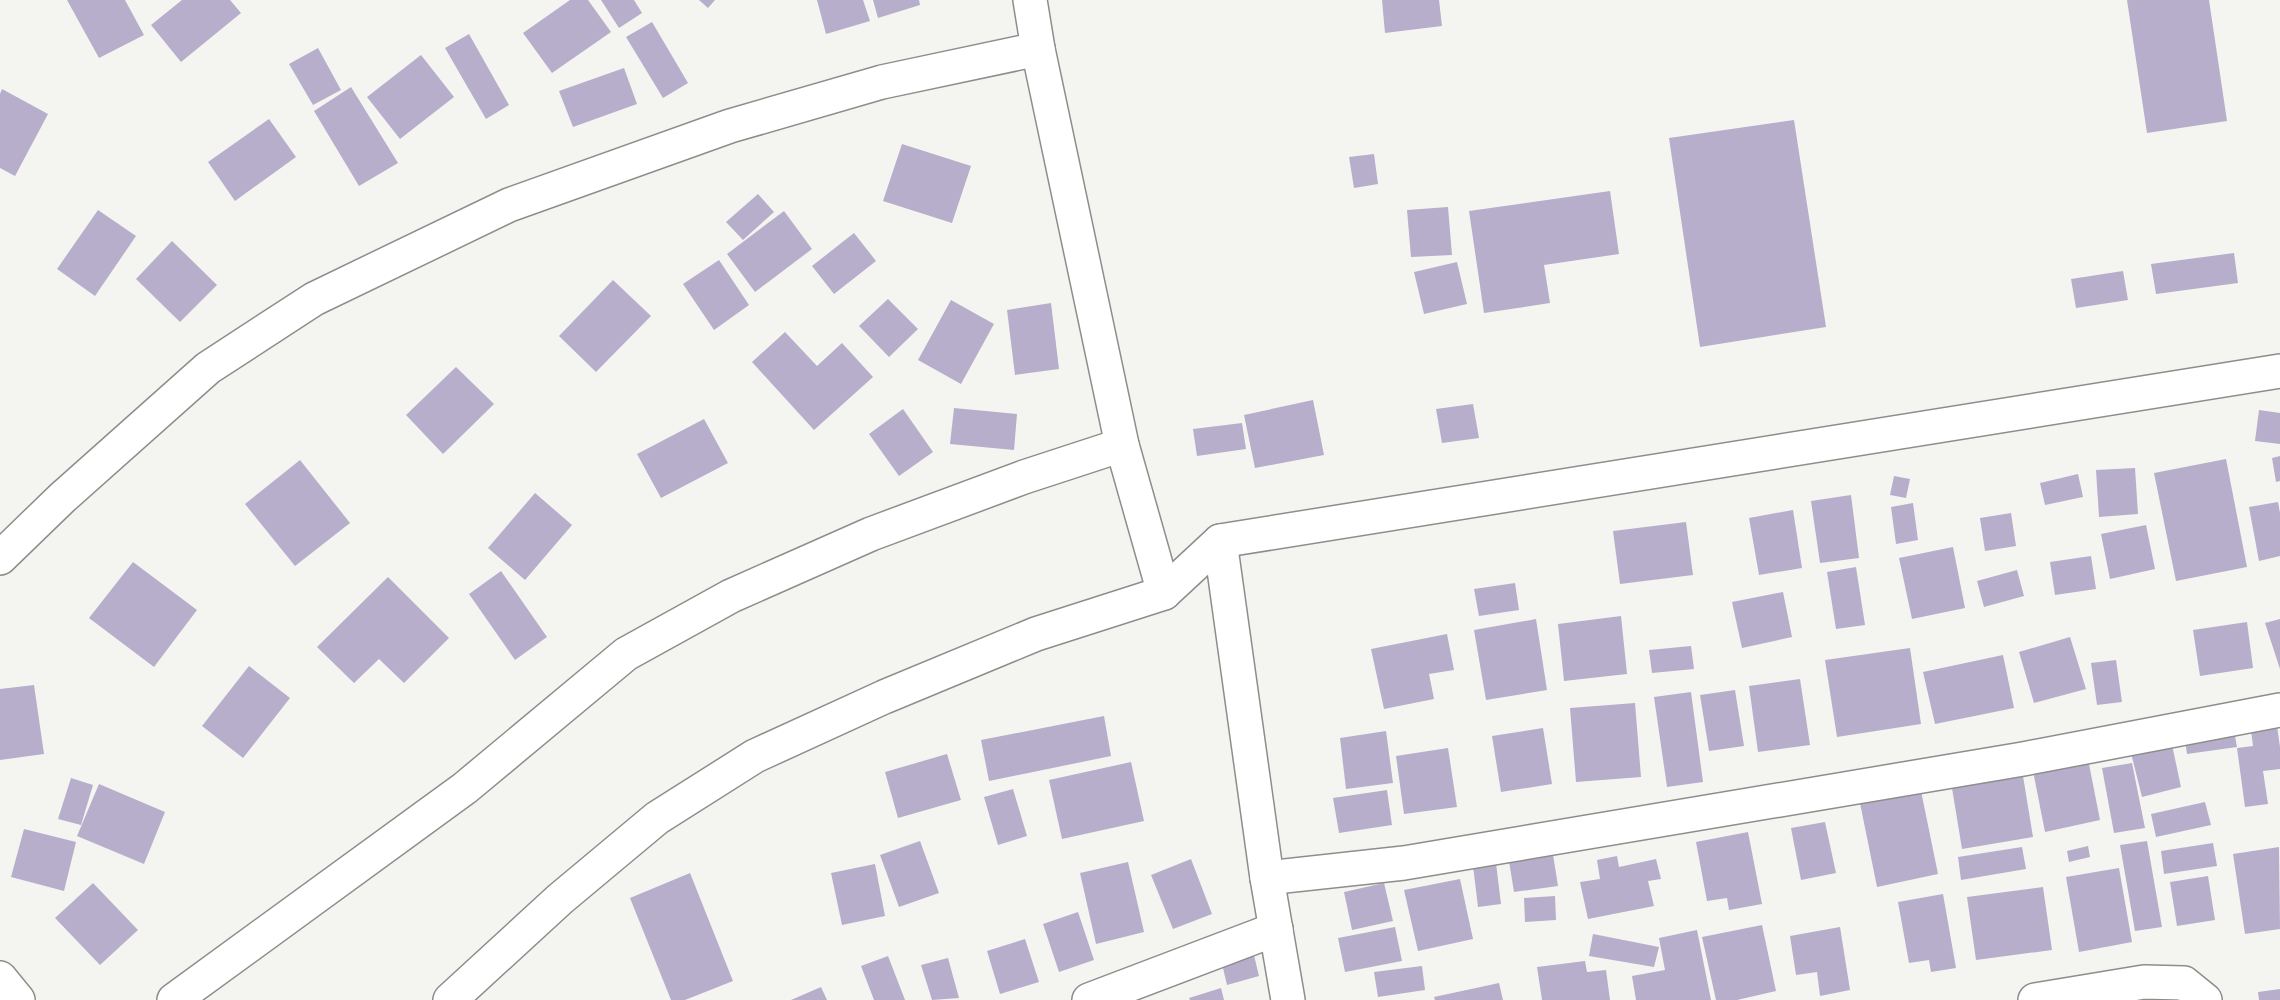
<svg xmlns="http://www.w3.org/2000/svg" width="2280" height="1000" font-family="'Fira Sans',sans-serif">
<rect width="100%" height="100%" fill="#f4f5f1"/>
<g fill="#b7aecb">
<polygon points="67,0 125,0 144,35 99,58"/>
<polygon points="182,0 230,0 241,13 181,62 151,25"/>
<polygon points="570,0 588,0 611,32 552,73 523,33"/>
<polygon points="601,0 634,0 642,13 619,28"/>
<polygon points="699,0 715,0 708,8"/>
<polygon points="817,0 863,0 870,21 826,34"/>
<polygon points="873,0 919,0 920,5 878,18"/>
<polygon points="1382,0 1439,0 1442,26 1385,33"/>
<polygon points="2127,0 2209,0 2227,121 2147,133"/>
<polygon points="652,22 688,83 663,98 626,37"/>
<polygon points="469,34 509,105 486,119 445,48"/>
<polygon points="318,48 341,90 313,105 289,64"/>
<polygon points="421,55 454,97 400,139 367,97"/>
<polygon points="624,68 637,104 573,127 559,91"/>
<polygon points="351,87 398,163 359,186 314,111"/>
<polygon points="2,89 48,114 15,176 0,168 0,94"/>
<polygon points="269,119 296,157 235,201 208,162"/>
<polygon points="1794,120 1826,327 1700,347 1669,138"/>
<polygon points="902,144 971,166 952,223 883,201"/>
<polygon points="1374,154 1378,184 1354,188 1349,157"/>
<polygon points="1610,191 1619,254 1544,265 1550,303 1484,313 1469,211"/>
<polygon points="758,194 774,212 743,240 726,222"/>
<polygon points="1448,207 1452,255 1411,257 1407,210"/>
<polygon points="98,210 136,236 95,296 57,269"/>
<polygon points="784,211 812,249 755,292 727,254"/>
<polygon points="854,233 876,261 834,294 812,266"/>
<polygon points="172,241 217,285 180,322 136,279"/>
<polygon points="2234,253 2238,283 2156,294 2151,264"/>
<polygon points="719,260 749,305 714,330 683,284"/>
<polygon points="1457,262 1467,304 1424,314 1414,272"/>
<polygon points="2123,271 2128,300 2076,308 2071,279"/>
<polygon points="613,280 651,316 596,372 559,336"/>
<polygon points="888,299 918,329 889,357 859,326"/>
<polygon points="951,300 994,324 961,384 918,360"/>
<polygon points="1051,303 1059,369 1015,375 1007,310"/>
<polygon points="785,332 817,366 842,343 873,377 814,430 752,362"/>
<polygon points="456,367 494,404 443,454 406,415"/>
<polygon points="1313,400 1324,455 1255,468 1244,415"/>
<polygon points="1473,404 1479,438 1442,443 1436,409"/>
<polygon points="954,408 1017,414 1014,450 950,444"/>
<polygon points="903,409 933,452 899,476 869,434"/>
<polygon points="2259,410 2280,413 2280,444 2255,441"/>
<polygon points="704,419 728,463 661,498 637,454"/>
<polygon points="1242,423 1246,449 1197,456 1193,429"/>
<polygon points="2280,456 2280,481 2276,482 2272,458"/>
<polygon points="2226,459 2247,567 2176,581 2154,473"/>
<polygon points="300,460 350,523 295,566 245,504"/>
<polygon points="2135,468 2138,514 2099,517 2096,470"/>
<polygon points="2078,474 2083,497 2045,505 2040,483"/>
<polygon points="1894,476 1910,479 1906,498 1890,495"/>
<polygon points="535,493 572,525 525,580 488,548"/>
<polygon points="1851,495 1859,558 1820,563 1811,501"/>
<polygon points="2278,502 2280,513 2280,556 2259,561 2249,507"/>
<polygon points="1913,503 1918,540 1896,544 1891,507"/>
<polygon points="1793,510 1802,568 1759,575 1749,518"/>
<polygon points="2011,513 2016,546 1985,551 1980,518"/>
<polygon points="1686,522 1693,575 1620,584 1613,531"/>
<polygon points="2146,525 2155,569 2110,579 2101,534"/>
<polygon points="1953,547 1965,608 1912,619 1899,558"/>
<polygon points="2091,556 2096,589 2055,595 2050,562"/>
<polygon points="133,562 197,610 154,667 89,618"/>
<polygon points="1856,567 1865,625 1836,629 1827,572"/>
<polygon points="2017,570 2024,596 1984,607 1977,581"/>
<polygon points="501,571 547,637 515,660 469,594"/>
<polygon points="388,577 449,638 404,683 379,659 354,683 317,647"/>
<polygon points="1515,583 1519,610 1479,616 1474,589"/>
<polygon points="1783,592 1792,637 1742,648 1732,602"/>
<polygon points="1621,616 1627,674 1564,681 1558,624"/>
<polygon points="1536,619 1547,690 1486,700 1474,630"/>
<polygon points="2280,619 2280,669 2265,623"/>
<polygon points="2247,622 2253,668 2200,676 2193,630"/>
<polygon points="1447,634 1454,670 1429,674 1434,699 1384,709 1371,649"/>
<polygon points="2070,637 2086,689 2034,703 2019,652"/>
<polygon points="1691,646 1694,669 1652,673 1649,650"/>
<polygon points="1910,648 1921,724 1837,737 1825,660"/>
<polygon points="2003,655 2014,708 1935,724 1923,672"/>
<polygon points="2116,660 2122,702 2097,705 2091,663"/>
<polygon points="249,666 290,698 243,758 202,726"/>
<polygon points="1800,679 1810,745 1758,752 1749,686"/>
<polygon points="34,685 44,754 0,760 0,689"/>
<polygon points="1735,690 1744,746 1709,751 1700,695"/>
<polygon points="1691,692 1703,782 1667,787 1654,697"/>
<polygon points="1635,703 1641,777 1576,782 1570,708"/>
<polygon points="1104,716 1111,756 989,781 981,740"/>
<polygon points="2233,725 2237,747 2187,754 2184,733"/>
<polygon points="2277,726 2280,747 2280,769 2263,771 2268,804 2245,807 2237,748 2253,746 2251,730"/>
<polygon points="1543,728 1552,784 1501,792 1492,736"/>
<polygon points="1386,731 1393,783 1346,789 1340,738"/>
<polygon points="2171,740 2181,787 2142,797 2130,749"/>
<polygon points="1448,748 1457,807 1404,814 1396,756"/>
<polygon points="947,754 961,800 898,818 885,772"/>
<polygon points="2088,759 2100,820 2045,832 2033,771"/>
<polygon points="1131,762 1144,821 1062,839 1049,780"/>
<polygon points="2132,763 2145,828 2114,833 2102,768"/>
<polygon points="2023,776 2033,837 1962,849 1952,788"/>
<polygon points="71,778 93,785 81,825 58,819"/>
<polygon points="99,784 165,812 144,864 77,836"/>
<polygon points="1013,789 1027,836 998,845 984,797"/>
<polygon points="1387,790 1392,825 1339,833 1333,798"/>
<polygon points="1921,791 1938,874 1877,887 1860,803"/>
<polygon points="2205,802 2211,825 2156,837 2151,814"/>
<polygon points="1825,822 1836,873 1801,880 1791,828"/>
<polygon points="24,829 76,842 64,891 11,877"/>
<polygon points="1748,832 1762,904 1729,910 1727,898 1707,901 1696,842"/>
<polygon points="920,841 939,893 899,907 880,855"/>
<polygon points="2147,841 2162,927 2135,931 2120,845"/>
<polygon points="2213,843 2217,866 2164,874 2161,851"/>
<polygon points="2088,846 2090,857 2069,862 2067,851"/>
<polygon points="2022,847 2026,869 1961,880 1958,857"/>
<polygon points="2279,847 2280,929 2245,934 2233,854"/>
<polygon points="1552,848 1558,886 1514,892 1508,855"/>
<polygon points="1617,856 1619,867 1656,859 1661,879 1648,881 1654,906 1588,919 1580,882 1600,879 1597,860"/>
<polygon points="1191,859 1212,914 1173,929 1151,875"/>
<polygon points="1128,862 1144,932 1096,944 1080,873"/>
<polygon points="1496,863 1501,904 1478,907 1473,866"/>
<polygon points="875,864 885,916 842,925 831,873"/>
<polygon points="2119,868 2132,942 2079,952 2066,877"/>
<polygon points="690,873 733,981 685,1000 671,1000 630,898"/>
<polygon points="2208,876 2215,920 2177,926 2170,882"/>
<polygon points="1460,879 1473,939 1418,951 1404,890"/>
<polygon points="93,883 138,930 100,965 55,918"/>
<polygon points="1384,883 1393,921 1352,930 1344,892"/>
<polygon points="2043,887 2052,950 1976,960 1967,897"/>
<polygon points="1943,894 1956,968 1931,972 1929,960 1909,963 1898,902"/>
<polygon points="1555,896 1556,920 1525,922 1524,898"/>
<polygon points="1078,912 1094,960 1059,972 1043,924"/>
<polygon points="1762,925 1776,991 1737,1000 1716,1000 1702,937"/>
<polygon points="1395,927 1402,961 1345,972 1338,938"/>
<polygon points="1840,927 1850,990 1820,996 1817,972 1796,975 1790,936"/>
<polygon points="1697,930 1711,1000 1636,1000 1632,976 1665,970 1659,938"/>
<polygon points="1593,934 1659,947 1654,967 1589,956"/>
<polygon points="1025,939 1039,982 1000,994 987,951"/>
<polygon points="1252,947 1259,976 1227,985 1220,955"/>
<polygon points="888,956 905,1000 874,1000 861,966"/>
<polygon points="948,958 959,998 932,1000 921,965"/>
<polygon points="1585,961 1587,972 1606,970 1610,1000 1542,1000 1537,967"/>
<polygon points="1422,966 1425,990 1378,997 1374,972"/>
<polygon points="1499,983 1503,1000 1435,1000 1434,997"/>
<polygon points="821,987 827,1000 791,1000"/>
<polygon points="1221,988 1224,1000 1190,1000 1189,998"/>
<polygon points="2280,989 2280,1000 2259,1000 2258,992"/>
</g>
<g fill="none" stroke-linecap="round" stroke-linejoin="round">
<g stroke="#8d8e8b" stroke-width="36">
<g id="street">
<polyline points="1030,0 1038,49 1122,445 1164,593"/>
<polyline points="0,558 62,498 208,368 314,299 509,205 730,126 882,82 1038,49"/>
<polyline points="1267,878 1404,863 2023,759 2280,710"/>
<polyline points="0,978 18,1000"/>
<polyline points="174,1000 465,788 626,654 731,596 871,534 1024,477 1122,445"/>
<polyline points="1089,1000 1276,929"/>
<polyline points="2035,1000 2144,982 2184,983 2205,1000"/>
</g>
</g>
<g stroke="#8d8e8b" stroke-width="36">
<g id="secondary">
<polyline points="1220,541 1267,878 1288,1000"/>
<polyline points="450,1000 560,899 657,818 755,756 884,697 1036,634 1164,593 1220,541 2280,371"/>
</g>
</g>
<use href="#street" stroke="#fff" stroke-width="33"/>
<use href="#secondary" stroke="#fff" stroke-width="33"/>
</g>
</svg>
